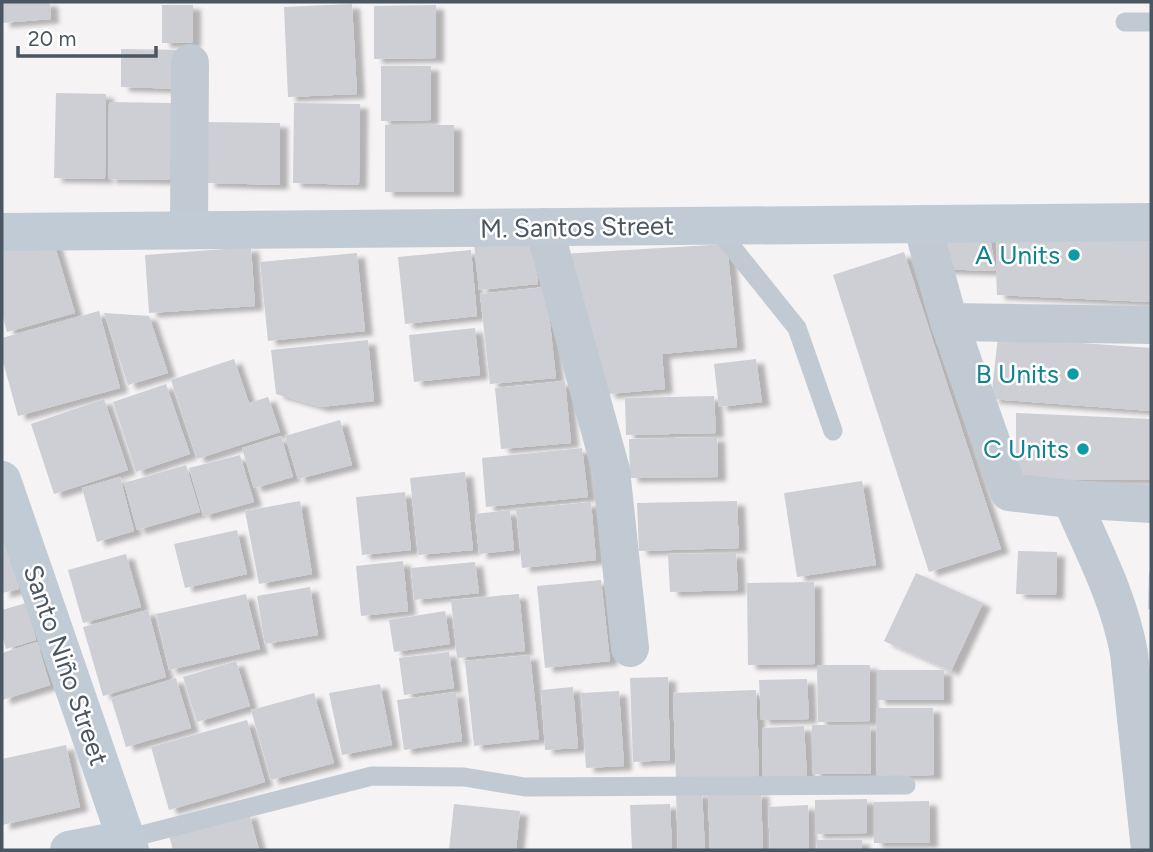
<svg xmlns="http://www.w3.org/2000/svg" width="1153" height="852" font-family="Figtree,sans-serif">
<defs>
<filter id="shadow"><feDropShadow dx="8" dy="4.5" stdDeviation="2" flood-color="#0004"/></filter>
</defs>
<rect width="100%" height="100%" fill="#f5f3f3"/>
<g fill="#cdcfd5" filter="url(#shadow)">
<polygon points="2,2 50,2 51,19 2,23"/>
<polygon points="352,4 357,94 288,97 284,7"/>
<rect x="162" y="5" width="31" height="38"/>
<polygon points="436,5 436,58 374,59 374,6"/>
<polygon points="121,49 185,50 184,89 121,87"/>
<polygon points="381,66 431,66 431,120 381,121"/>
<polygon points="56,93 106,94 105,179 54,178"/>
<polygon points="109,102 171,103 170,180 108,179"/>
<polygon points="294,103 360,104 359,185 293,183"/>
<polygon points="208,122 280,123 280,185 207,183"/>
<rect x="385" y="125" width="69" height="67"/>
<polygon points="933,231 989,232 996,271 997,232 1151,239 1151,302 997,295 996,271 935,269"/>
<polygon points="51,233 75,313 7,332 2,314 2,247"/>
<polygon points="533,238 538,284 479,290 474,244"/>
<polygon points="727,244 737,347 662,354 665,389 608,394 562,254"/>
<polygon points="251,247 255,306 149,313 145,255"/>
<polygon points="471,250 477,316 405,324 398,257"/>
<polygon points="904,252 1001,549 929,572 833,275"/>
<polygon points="357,253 365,331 268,341 260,262"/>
<polygon points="546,287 556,378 490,384 480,294"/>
<polygon points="99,311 120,388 18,416 2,358 2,338"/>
<polygon points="104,313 149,316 168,373 128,385"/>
<polygon points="475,328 480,375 414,382 409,335"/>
<polygon points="998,337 1151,348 1151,411 991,399"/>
<polygon points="368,340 374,401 321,407 276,394 271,350"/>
<polygon points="234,359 249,403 268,397 280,432 197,459 171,380"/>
<polygon points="756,359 762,402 719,407 714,364"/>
<polygon points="565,381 571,443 501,449 495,388"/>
<polygon points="166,384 190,454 136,472 113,402"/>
<polygon points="714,396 716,433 626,435 625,398"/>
<polygon points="104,399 128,470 54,494 31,424"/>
<polygon points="1016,413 1151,419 1151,480 1016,479"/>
<polygon points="340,420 352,465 298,479 285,436"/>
<polygon points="281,436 293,477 254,488 242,448"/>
<polygon points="717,437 718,477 630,478 629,439"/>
<polygon points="582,448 588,497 486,507 482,458"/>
<polygon points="240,455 254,502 203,516 189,468"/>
<polygon points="186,465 200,512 137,530 124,483"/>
<polygon points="465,472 473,550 418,555 410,478"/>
<polygon points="120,477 134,531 97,542 82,488"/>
<polygon points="862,481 876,565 797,577 784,493"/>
<polygon points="405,492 411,550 362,555 356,497"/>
<polygon points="300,501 312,574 259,584 245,511"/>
<polygon points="737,501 739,548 639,551 637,503"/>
<polygon points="591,502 596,560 522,568 516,509"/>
<polygon points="510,510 514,550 479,554 475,514"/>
<polygon points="2,529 19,589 2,593"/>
<polygon points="237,530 247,574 185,588 174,544"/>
<polygon points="1018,551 1057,552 1056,595 1016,594"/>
<polygon points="736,553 738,590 670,592 668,554"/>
<polygon points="126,554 141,607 83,623 68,570"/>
<polygon points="403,561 408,611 361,616 356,566"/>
<polygon points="475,562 479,593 414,600 411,568"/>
<polygon points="1149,572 1151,572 1151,609 1148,609"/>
<polygon points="916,573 983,603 951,671 884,641"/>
<polygon points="601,580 610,661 545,668 537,586"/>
<polygon points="814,582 815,664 748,665 747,583"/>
<polygon points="310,587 318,635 265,644 257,596"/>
<polygon points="246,594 260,649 169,670 156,614"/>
<polygon points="519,594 525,651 457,658 451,600"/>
<polygon points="26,603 36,640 6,649 2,635 2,610"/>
<polygon points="148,610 166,677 103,696 83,627"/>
<polygon points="445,611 450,644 394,652 389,620"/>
<polygon points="37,642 50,685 2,700 2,653"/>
<polygon points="449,652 454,688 404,695 399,658"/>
<polygon points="530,655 539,739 474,746 465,661"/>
<polygon points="236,661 250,706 197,722 183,677"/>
<polygon points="817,665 870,665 870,721 818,722"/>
<rect x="877" y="670" width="67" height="30"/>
<polygon points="668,677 670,760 633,762 630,678"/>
<polygon points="176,678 191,728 126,747 111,698"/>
<polygon points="807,679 809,719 761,720 759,680"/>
<polygon points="380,684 392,745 342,755 329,693"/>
<polygon points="573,687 578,748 545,750 541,690"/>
<polygon points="756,690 759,776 676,779 673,693"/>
<polygon points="619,691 624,766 586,768 581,693"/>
<polygon points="456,692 462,741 404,750 397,700"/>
<polygon points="314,693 334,763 271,780 251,710"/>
<polygon points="876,708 933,708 934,775 877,776"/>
<polygon points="247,720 265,782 169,810 151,747"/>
<polygon points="812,725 870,725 871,774 812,774"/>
<polygon points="804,726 807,777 763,779 762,728"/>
<polygon points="66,745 80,807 2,825 2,759"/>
<polygon points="702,792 705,850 678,850 676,793"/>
<polygon points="761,792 763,850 710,850 708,795"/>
<polygon points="867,799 867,833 815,834 815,800"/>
<polygon points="929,801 930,843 874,843 874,802"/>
<polygon points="454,804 520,811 516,850 449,850"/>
<polygon points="670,804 672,850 632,850 630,805"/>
<polygon points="808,805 809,850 770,850 768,807"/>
<polygon points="249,813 259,850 173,850 169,835"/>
<polygon points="816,840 862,840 862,850 817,850"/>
</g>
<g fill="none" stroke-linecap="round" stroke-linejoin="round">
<g stroke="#c1cad2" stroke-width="19">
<polyline points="1125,22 1151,22"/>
<polyline points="715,226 797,328 833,431"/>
<polyline points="126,839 372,776 464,777 525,787 906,785"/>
</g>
<g stroke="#c1cad2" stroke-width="38">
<polyline points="922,224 949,322 1009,492 1071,499 1151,504"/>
<polyline points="544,227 611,470 630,648"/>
<polyline points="189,230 190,63"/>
<polyline points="949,322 1151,325"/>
<path d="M1071 499C1093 549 1119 598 1129 653L1150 850"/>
</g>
<g stroke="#c1cbd6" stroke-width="38">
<polyline points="2,232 1151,222"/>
<polyline points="2,480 130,850"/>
<polyline points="69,850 126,839"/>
</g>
</g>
<g fill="#0f9aa8" stroke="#fff" stroke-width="2.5">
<circle cx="1074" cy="255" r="7"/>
<circle cx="1073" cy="374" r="7"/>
<circle cx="1083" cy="449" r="7"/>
</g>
<g text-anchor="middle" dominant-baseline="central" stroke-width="5" stroke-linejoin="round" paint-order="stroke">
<g font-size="26" fill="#4a5661" stroke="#fff">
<text transform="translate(577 227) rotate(-1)">M. Santos Street</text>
<text transform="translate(66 665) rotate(71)">Santo Niño Street</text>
</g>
<g font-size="26" fill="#0d838f" stroke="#fff" text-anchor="end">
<text x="1060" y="255">A Units</text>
<text x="1059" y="374">B Units</text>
<text x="1069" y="449">C Units</text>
</g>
</g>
<rect width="1153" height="852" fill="none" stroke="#4a5661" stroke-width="7"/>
<path d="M18 46v10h138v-10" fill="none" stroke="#4a5661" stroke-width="3.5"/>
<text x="28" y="46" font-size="21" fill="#4a5661" stroke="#ffffff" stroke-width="5" paint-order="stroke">20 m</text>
</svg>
